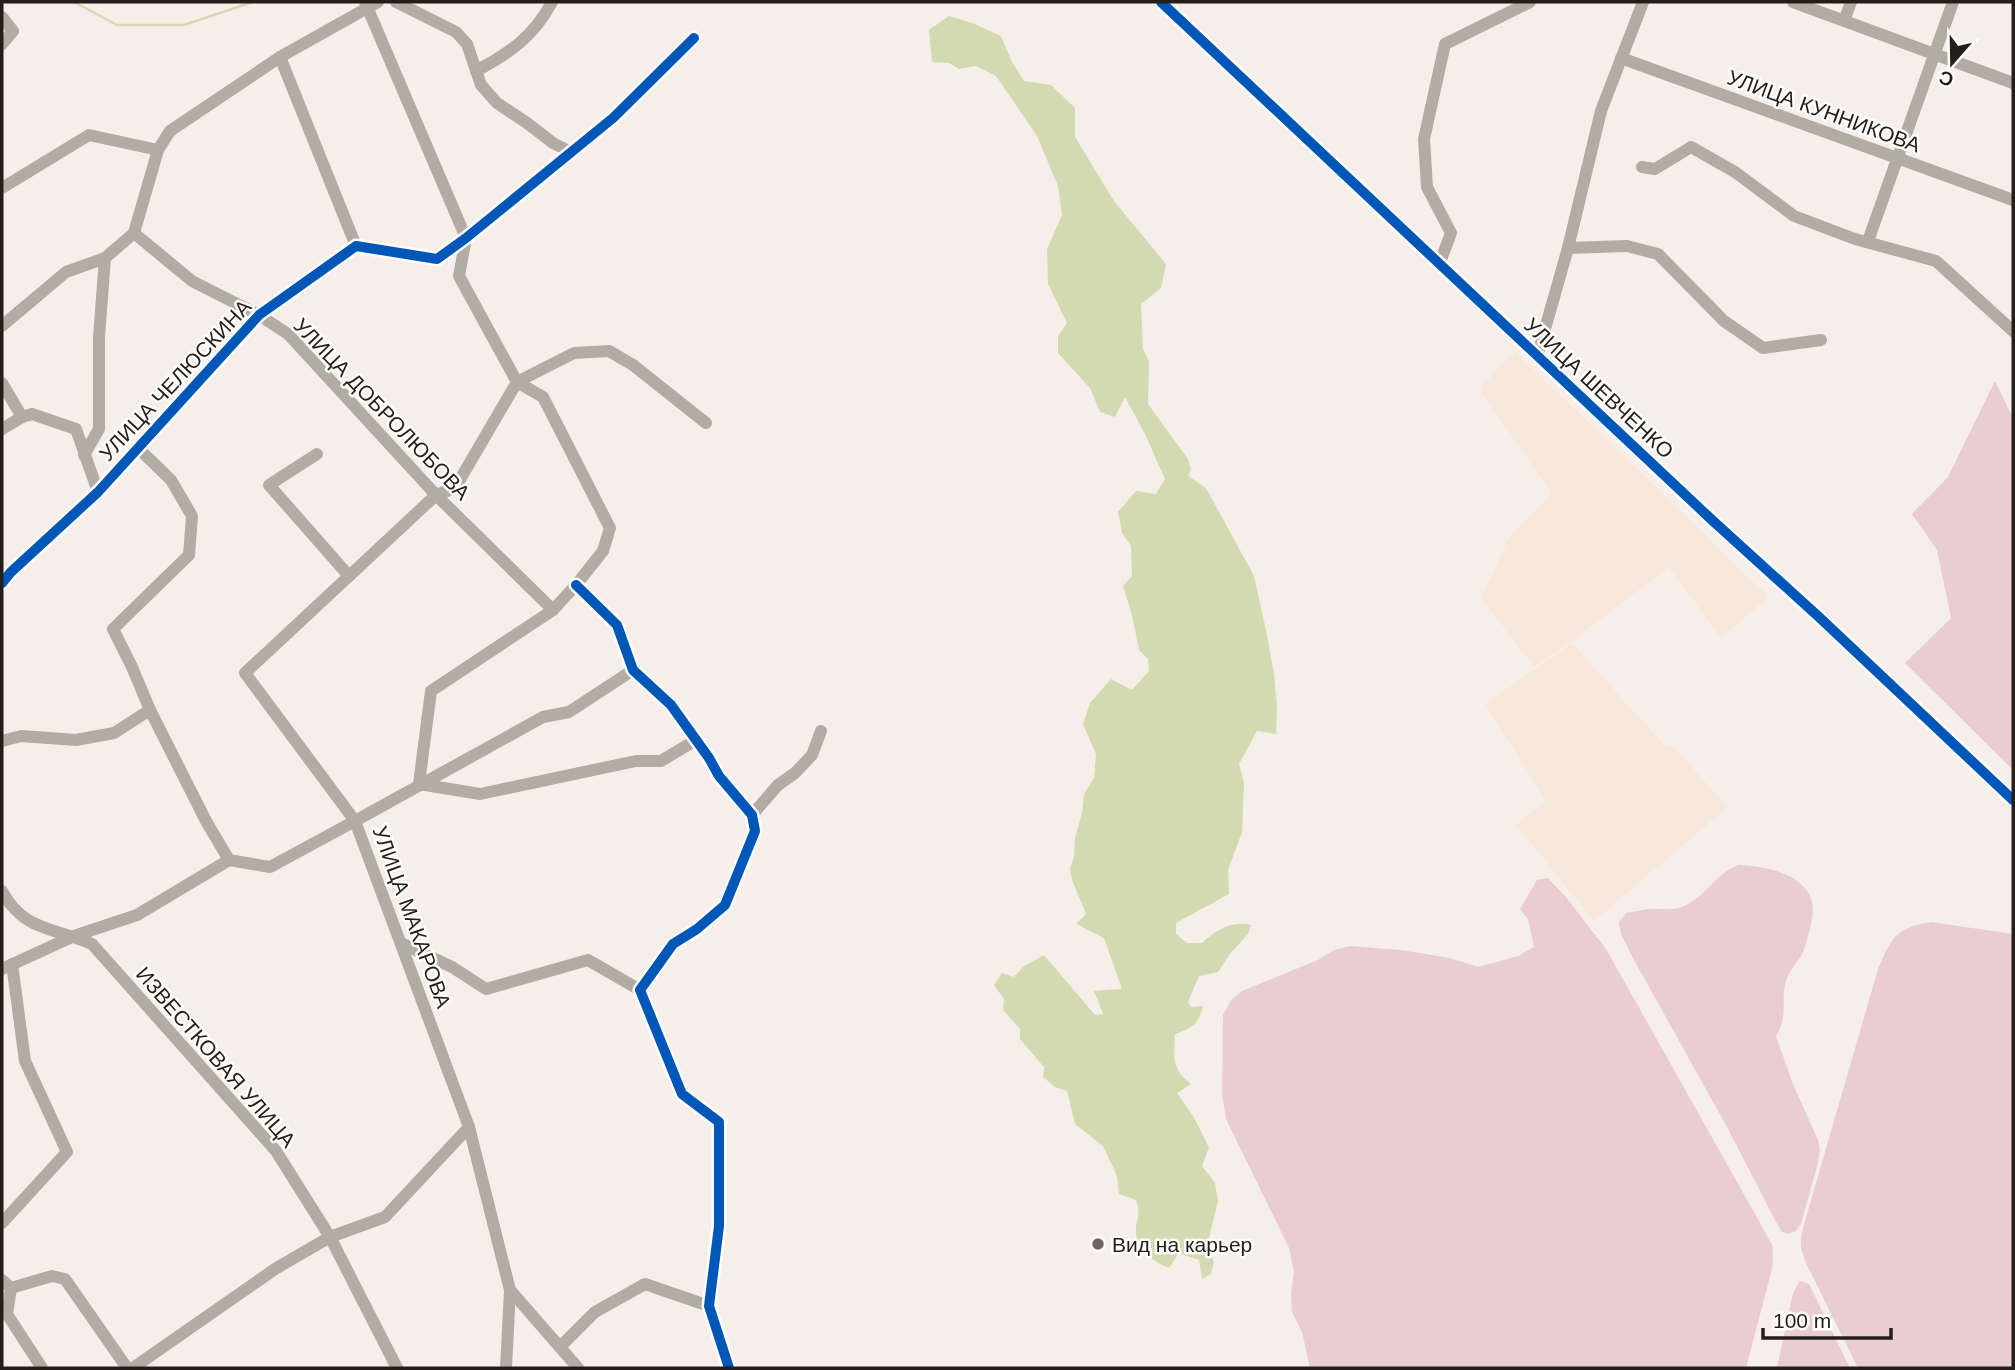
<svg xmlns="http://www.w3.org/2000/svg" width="2015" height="1370" font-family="Arial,sans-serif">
<rect width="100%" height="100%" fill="#f6efe9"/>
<g fill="#f8e8db">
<polygon points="1515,351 1769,597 1721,638 1669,567 1572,641 1534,667 1481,598 1511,534 1552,494 1479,389"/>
<polygon points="1572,643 1667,748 1672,745 1728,807 1594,921 1516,825 1546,801 1485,704"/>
</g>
<g fill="#eacdd0">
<polygon points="1995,381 2013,418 2013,770 1905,663 1951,618 1937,550 1912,514 1948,477"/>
<path d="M1739 865C1764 866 1805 873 1812 902 1815 915 1808 937 1804 950 1800 960 1791 968 1787 978 1779 999 1790 1013 1776 1036L1793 1084 1818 1140 1820 1150 1818 1163 1801 1224 1796 1231 1788 1234 1782 1232 1775 1220 1727 1127 1634 960 1621 934 1619 922 1626 913C1633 912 1641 910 1648 909 1662 908 1673 912 1686 905 1707 895 1718 871 1739 865Z"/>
<polygon points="1548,878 1566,897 1606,949 1764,1230 1773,1247 1772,1269 1746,1368 1310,1368 1302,1332 1292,1312 1291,1293 1294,1272 1289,1248 1226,1119 1222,1094 1223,1015 1231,1000 1242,991 1318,960 1334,950 1350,946 1401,950 1450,958 1478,967 1518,956 1534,947 1528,919 1520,909 1537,880"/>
<path d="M1931 922 2013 934V1368H1858L1806 1263 1801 1248V1235L1878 969C1892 937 1895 928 1931 922Z"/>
<polygon points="1800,1281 1809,1284 1850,1368 1777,1368 1793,1293"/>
</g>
<path fill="#d3d9b0" d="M949 16 972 23 1001 36 1012 62 1024 81 1051 85 1075 108V137L1114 201 1166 264 1161 288 1141 304 1143 349 1149 362 1148 404 1188 459 1191 469 1188 476 1206 488 1254 576 1266 630 1274 674 1277 707 1276 734 1257 731 1239 764 1244 783 1242 832 1228 870 1229 894 1176 923V934L1187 943H1202C1215 930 1233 920 1251 925L1248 934 1229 955 1218 972 1199 976 1188 1002 1191 1007 1203 1006C1198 1025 1192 1028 1175 1034 1174 1057 1171 1069 1191 1084L1177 1093 1193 1116 1209 1147 1202 1166 1215 1183 1218 1201 1207 1246 1214 1262 1211 1274 1202 1279 1199 1260 1179 1253 1169 1268C1154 1262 1137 1250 1136 1233 1135 1218 1142 1218 1136 1200L1119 1194 1117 1176 1103 1146 1075 1124 1067 1091 1055 1087 1043 1077 1044 1067 1020 1039V1029L1003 1010 1004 999 994 985 1002 973 1014 977 1024 966 1044 955 1095 1015 1103 1014 1094 991 1122 989 1104 938 1076 924 1086 914 1072 880 1070 868 1074 857 1075 838 1082 813 1084 794 1094 778 1096 754 1083 724 1090 703 1111 679 1132 690 1149 671 1148 659 1139 650 1132 615 1123 586 1132 576 1131 546 1122 533 1118 512 1136 491 1156 494 1165 479 1145 434 1125 397 1115 417 1100 412 1090 388 1058 353V336L1067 323 1048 284 1047 249 1062 215 1058 186 1037 136 996 76 976 66 959 69 949 63 932 62 929 30Z"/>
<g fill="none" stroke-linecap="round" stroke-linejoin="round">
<polyline stroke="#d3d9b0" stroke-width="2.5" points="74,2 117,25 184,25 253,2"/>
<g stroke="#b1ada5" stroke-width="12">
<polyline points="365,2 466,238 459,276 517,382"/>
<polyline points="396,2 456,32 467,44 481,85 497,103 527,123 553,143 571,152"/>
<polyline points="1161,2 1712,520 1819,617 2013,800"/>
<polyline points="1793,2 2013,83"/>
<polyline points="2,17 13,31 2,44"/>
<polyline points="1844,21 1851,2"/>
<polyline points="280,57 356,246"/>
<polyline points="1621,58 2013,200"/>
<path d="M476 71C510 53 534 36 552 2"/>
<polyline points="1642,167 1655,169 1691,147 1735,172 1794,216 1855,239 1936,261 2013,331"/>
<polyline points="2,188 89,135 158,150 170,131 280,57 378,2"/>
<polyline points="134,233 192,281 259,315 288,334 436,495 553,610"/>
<polyline points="1868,241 1953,2"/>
<polyline points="1568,248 1627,246 1658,254 1724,321 1763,348 1821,340"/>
<polyline points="1439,265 1451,233 1427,187 1424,139 1445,44 1530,2"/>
<polyline points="2,326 66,272 105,258 134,233 158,150"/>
<polyline points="1537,357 1568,248 1601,111 1643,2"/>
<polyline points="517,382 455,488 436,495 245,673 355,821 543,717 569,712 633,670"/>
<polyline points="517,382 543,397 610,528 603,551 576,585 553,610 431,691 419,784 480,794 636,761 661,761 696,740"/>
<polyline points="517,382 574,353 609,351 633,365 706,423"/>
<polyline points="2,383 22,417 32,414 76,429 98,492"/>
<polyline points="2,429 22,417"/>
<polyline points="138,448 171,480 192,516 189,555 113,629 132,667 150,710 206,821 229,860"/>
<polyline points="317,454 269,485 349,576"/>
<polyline points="84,455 99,429 99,337 105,258"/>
<polyline points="2,583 11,572 98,492 259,315 356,246 437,259 466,238 613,118 694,38"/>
<polyline points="576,585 617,625 633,670 671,705 709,758 719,776 752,815 755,831 725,905 697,929 673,944 640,990 682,1094 719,1122 719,1226 709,1306 729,1368"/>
<polyline points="2,741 21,736 76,740 114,733 150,710"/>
<polyline points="752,815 778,785 795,773 812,755 821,731"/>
<polyline points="229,860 270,867 355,821 469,1127 510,1290 578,1368"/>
<path d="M2 891C24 932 54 927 92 944L276 1151 330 1237 397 1368"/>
<polyline points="401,943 452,967 486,989 588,960 640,990"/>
<polyline points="2,969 74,936 137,915 229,860"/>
<polyline points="2,1223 67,1152 25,1061 12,964"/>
<polyline points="2,1280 11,1288 7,1314 42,1368"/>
<polyline points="11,1288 52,1276 65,1279 127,1368"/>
<polyline points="560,1347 595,1312 645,1284 709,1306"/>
<polyline points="133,1368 275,1269 330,1237 385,1217 469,1127"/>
<polyline points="506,1368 510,1290"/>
</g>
<g stroke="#fefefe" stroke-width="15">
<g id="cycleway">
<polyline points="1161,2 1712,520 1819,617 2013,800"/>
<polyline points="2,583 11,572 98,492 259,315 356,246 437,259 466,238 613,118 694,38"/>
<polyline points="576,585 617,625 633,670 671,705 709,758 719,776 752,815 755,831 725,905 697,929 673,944 640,990 682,1094 719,1122 719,1226 709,1306 729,1368"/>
</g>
</g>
<use href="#cycleway" stroke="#0057b8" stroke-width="10"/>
</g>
<circle fill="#6e6761" stroke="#fefefe" stroke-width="2.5" cx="1098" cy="1244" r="7"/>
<g text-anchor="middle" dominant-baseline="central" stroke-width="5" stroke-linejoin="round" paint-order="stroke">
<g font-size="21" fill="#241e18" stroke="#fefefe">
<text transform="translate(1824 111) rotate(20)">УЛИЦА КУННИКОВА</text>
<text transform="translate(175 380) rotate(-47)">УЛИЦА ЧЕЛЮСКИНА</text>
<text transform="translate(1599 388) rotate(43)">УЛИЦА ШЕВЧЕНКО</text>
<text transform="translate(382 409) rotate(46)">УЛИЦА ДОБРОЛЮБОВА</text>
<text transform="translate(412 917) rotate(70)">УЛИЦА МАКАРОВА</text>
<text transform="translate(216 1057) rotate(49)">ИЗВЕСТКОВАЯ УЛИЦА</text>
</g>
<g font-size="21" fill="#241e18" stroke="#fefefe" text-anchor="start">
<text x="1112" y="1244">Вид на карьер</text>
</g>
</g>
<rect width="2015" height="1370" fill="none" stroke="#241e18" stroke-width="7"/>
<g transform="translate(1952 63) rotate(200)" stroke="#fefefe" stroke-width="5" paint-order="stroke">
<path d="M0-5L12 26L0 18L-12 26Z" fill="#241e18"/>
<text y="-10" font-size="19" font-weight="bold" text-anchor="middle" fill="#241e18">С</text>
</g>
<path d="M1763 1328v10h128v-10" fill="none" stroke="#241e18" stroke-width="3.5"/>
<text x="1773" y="1328" font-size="21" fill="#241e18" stroke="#fefefe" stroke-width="5" paint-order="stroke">100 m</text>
</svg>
